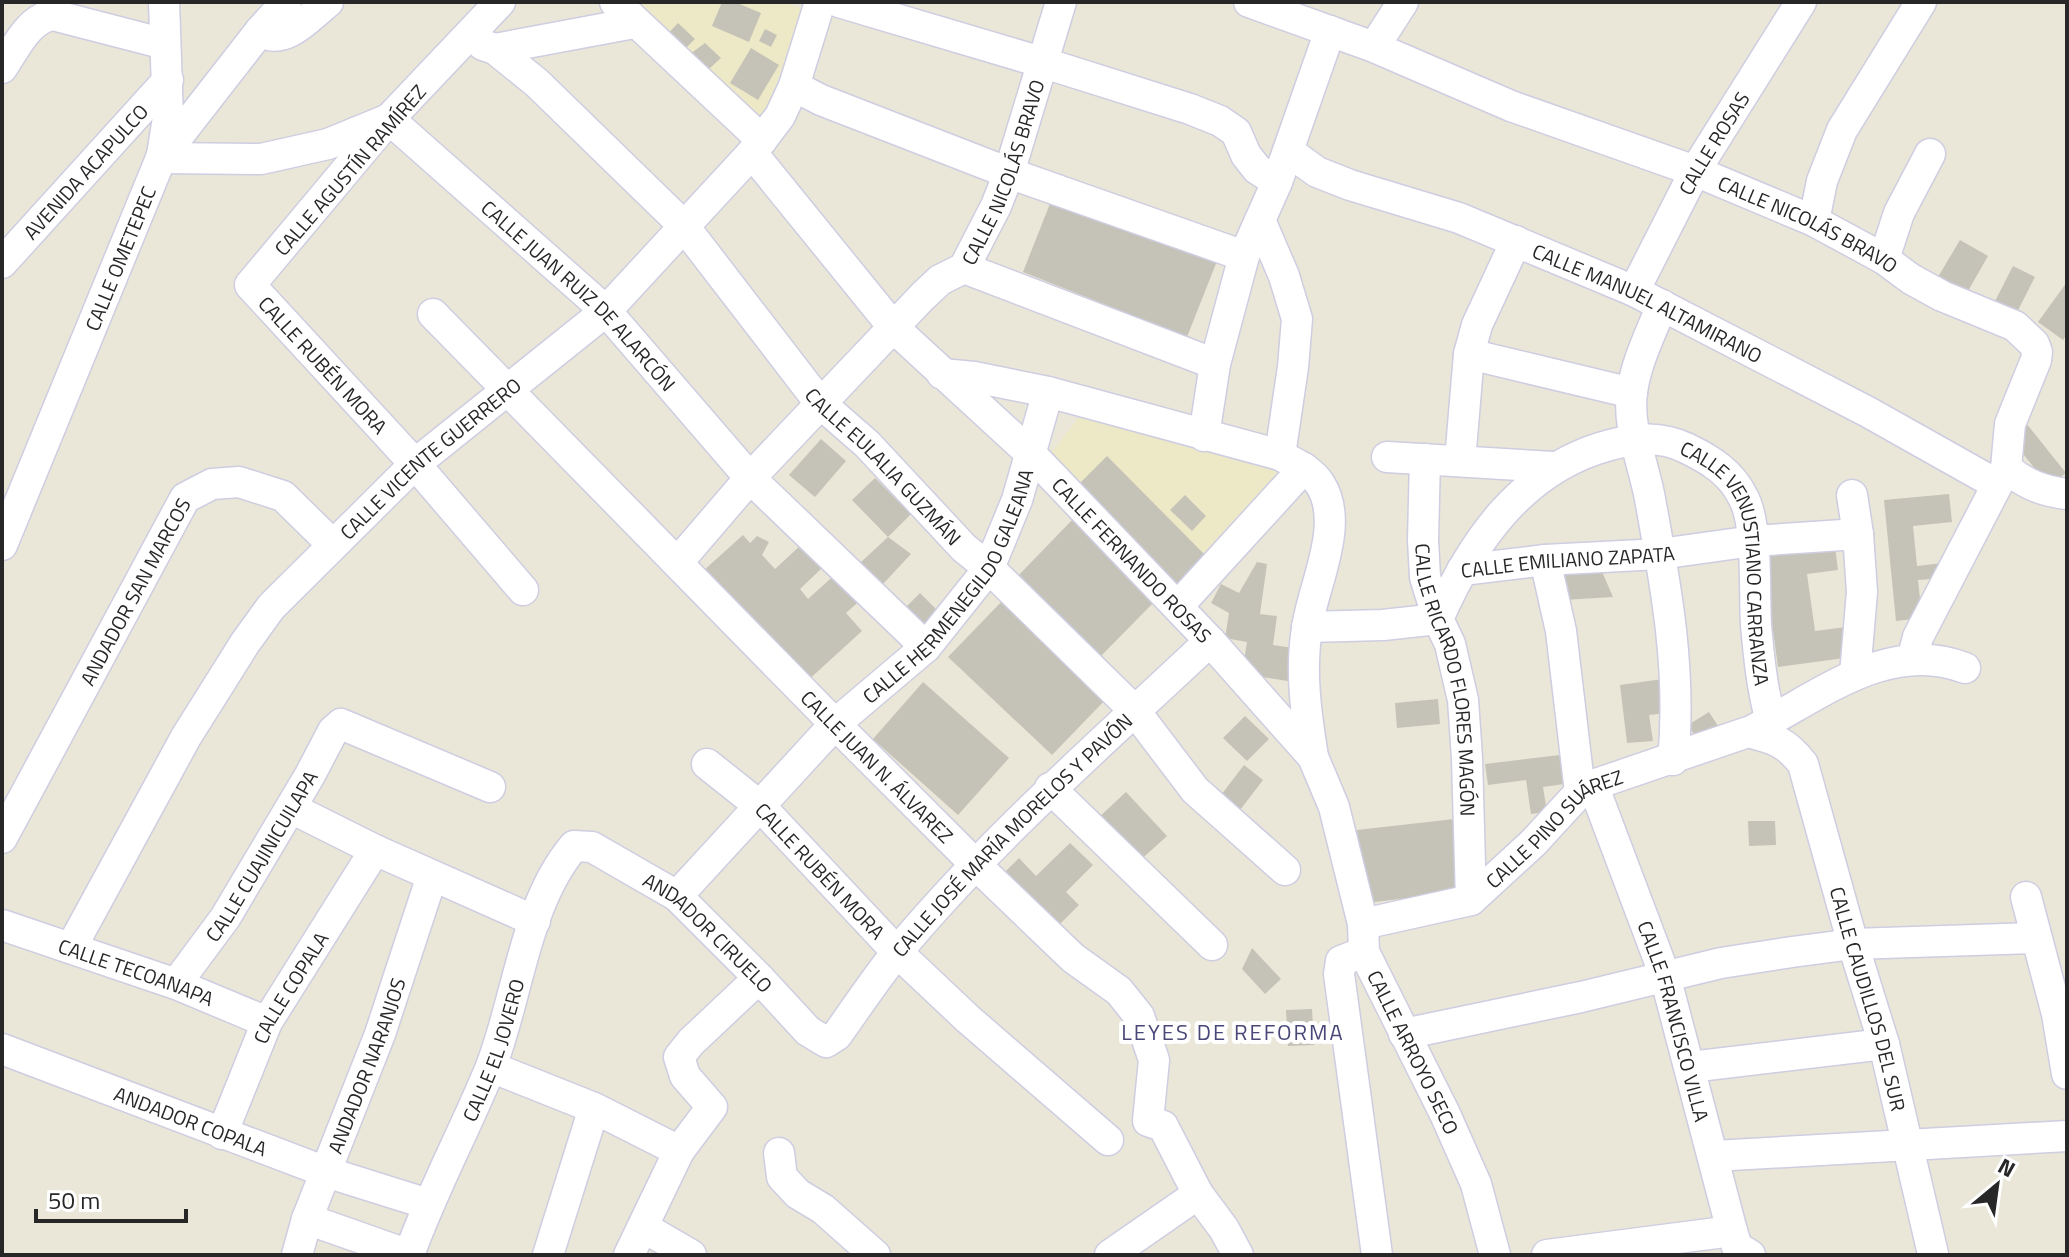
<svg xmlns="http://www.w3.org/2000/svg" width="2069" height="1257" font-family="'Titillium Web',sans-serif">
<rect width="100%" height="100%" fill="#eae7d8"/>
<g fill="#ede9c6">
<polygon points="628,2 785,2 808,11 757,128"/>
<polygon points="1080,416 1148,434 1283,472 1179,589 1048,457"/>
</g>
<g fill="#c5c3b8">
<polygon points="722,2 735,2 761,13 749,42 712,26"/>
<polygon points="678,23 695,39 680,54 664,38"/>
<polygon points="765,29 777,35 771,47 759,41"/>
<polygon points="705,43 721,58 709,69 690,54"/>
<polygon points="751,48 779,65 758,100 730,83"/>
<polygon points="1053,196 1217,261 1187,337 1023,272"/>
<polygon points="1960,240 1988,256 1964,298 1935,282"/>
<polygon points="2013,266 2035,277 2015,316 1993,305"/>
<polygon points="2067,282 2067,334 2063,340 2038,322"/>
<polygon points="2022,418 2066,473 2049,486 2011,439"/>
<polygon points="821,439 846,461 815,497 789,475"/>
<polygon points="1107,456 1209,559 1179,589 1077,486"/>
<polygon points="875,478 911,514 888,537 852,500"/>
<polygon points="1949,494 1952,522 1913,526 1917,566 1951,562 1944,578 1918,580 1922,618 1896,621 1884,500"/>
<polygon points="1185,495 1206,516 1192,531 1170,510"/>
<polygon points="1076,516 1160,596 1099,658 1016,578"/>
<polygon points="743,535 750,543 757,536 769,542 762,555 775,569 802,544 823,567 800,589 808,599 839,571 864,597 846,613 862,631 805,683 703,571"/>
<polygon points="888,537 911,554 883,584 860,563"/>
<polygon points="1834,539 1838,570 1807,574 1815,631 1854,626 1859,656 1778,667 1762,549"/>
<polygon points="1257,562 1267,564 1260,614 1277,616 1273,645 1300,649 1294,682 1242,674 1247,642 1225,638 1229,613 1211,603 1221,584 1239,593"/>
<polygon points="1600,567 1613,597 1564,600 1554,569"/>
<polygon points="920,593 938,611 917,631 900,613"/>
<polygon points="1006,597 1110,695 1052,755 948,657"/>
<polygon points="1663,679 1667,713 1649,715 1653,741 1627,743 1620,685"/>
<polygon points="923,682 1009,758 958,815 873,739"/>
<polygon points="1438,699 1440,724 1397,728 1395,703"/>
<polygon points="1709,712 1722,732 1701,745 1688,725"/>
<polygon points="1245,716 1269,739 1247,761 1223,738"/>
<polygon points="1568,754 1571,783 1543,787 1547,812 1531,814 1526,780 1488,785 1485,764"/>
<polygon points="1244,765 1263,780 1237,814 1218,799"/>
<polygon points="1126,792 1167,836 1136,864 1096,820"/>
<polygon points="1463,818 1472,890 1367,903 1357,830"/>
<polygon points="1748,821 1775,821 1776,845 1749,846"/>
<polygon points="1070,843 1093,865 1066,892 1079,905 1053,931 1000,877 1019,858 1036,876"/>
<polygon points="1252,948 1281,979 1265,994 1242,969"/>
<polygon points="1312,1009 1314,1045 1288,1046 1286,1010"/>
</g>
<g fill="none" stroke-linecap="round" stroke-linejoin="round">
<g stroke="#cecde1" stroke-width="33">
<g id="minor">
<path id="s1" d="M500 2 389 119 250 285 415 464 523 590"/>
<polyline points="615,2 762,140"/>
<polyline points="839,2 1041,62 1190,109 1220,121 1236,132 1246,155 1257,169 1277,182"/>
<path id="s2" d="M1249 2 1374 47 1511 106 1695 171 1814 221 1884 259 1911 279 1942 296 2015 326 2034 344 2037 352 2036 360 2010 424 2006 468 1918 637 1912 660"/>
<path d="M260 31C285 47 309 17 328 2"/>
<polyline points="483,45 495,49 634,23"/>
<polyline points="1374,47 1403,2"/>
<path id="s3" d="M495 49 537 83 683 225 820 403 867 444 964 548 989 568 1135 711 1195 790 1285 870"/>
<path d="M2 68C15 49 29 18 53 15L165 44"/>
<polyline points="794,86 821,100 1009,173 1244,256"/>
<path id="s4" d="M1288 151 1317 172 1350 185 1459 218 1634 291 1868 412 1996 484"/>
<path id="s5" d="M752 153 894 328 1031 454 1210 641 1313 757 1334 807 1363 924 1364 952 1445 1114 1476 1184 1495 1255"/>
<polyline points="162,155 168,118 164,2"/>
<path id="s6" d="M161 158 261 159 328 144 389 119 606 311 750 478 926 647"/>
<polyline points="1260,220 1284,276 1297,319 1293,367 1280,455"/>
<polyline points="1814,221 1822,181 1842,130 1921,2"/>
<polyline points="1884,259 1899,213 1930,154"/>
<path id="s7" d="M2 263 168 80"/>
<polyline points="964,268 1215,364"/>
<path id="s8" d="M1634 291 1695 171 1801 2"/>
<path d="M1662 305C1651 333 1636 362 1632 392 1627 427 1644 465 1650 499 1666 586 1682 672 1673 760"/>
<path id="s9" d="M433 314 835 724 976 865 1073 958 1119 991 1139 1016 1154 1060 1148 1121 1163 1126 1198 1194 1224 1229 1238 1255"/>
<polyline points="1469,354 1632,393"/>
<path d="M942 374 974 377 1048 392 1280 455C1294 463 1311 470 1320 484 1346 524 1313 585 1307 628 1300 672 1306 713 1313 757"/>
<polyline points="1204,436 1215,364 1244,256 1277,182 1330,31"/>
<polyline points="1387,457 1553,467"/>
<path id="s10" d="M1425 459 1423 540 1425 577 1438 619 1450 644 1463 700 1467 758 1471 900"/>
<polyline points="1460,461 1469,354 1477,325 1516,241"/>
<path d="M2006 468C2025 484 2042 491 2067 494"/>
<polyline points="1852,495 1858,534 1862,592 1855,674"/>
<path id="s11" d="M2 545 161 158 260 31 286 2"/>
<polyline points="1545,560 1561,631 1580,792"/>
<path id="s12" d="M678 562 750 478 922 297 940 280 964 268 996 206 1009 173 1061 2"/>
<path id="s13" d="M1462 570 1545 560 1660 554 1753 541 1858 534"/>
<polyline points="1178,606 1304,468"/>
<path id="s14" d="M1307 627 1383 625 1438 619C1472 541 1523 468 1610 445 1637 438 1661 436 1686 448 1711 460 1732 473 1744 499 1758 526 1754 593 1756 625 1759 658 1762 689 1771 721"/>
<path d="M1753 730C1818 697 1888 638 1965 668"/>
<path id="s15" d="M707 764 761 807 897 952 968 1019 1108 1140"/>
<path id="s16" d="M1593 785 1665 976 1732 1231 1737 1247 1750 1255"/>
<polyline points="1050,788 1212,945"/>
<polyline points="291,808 375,850 535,921"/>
<path id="s17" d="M2 838 185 498 212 484 239 482 283 496 333 545"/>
<path id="s18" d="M677 896 835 724 926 647 989 568 1017 500 1048 392"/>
<polyline points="2026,897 2057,1014 2067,1074"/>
<path id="s19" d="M1363 924 1471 900 1533 843 1580 792 1593 785 1748 732C1775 739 1786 742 1803 764L1853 944 1884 1044 1933 1254"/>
<path id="s20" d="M2 925 176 984 267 1022"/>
<path id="s21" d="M71 948 186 737 245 643 271 607 415 464 606 311 752 153 780 116 794 86 820 2"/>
<polyline points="1364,952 1341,961 1339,974 1377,1255"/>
<path id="s22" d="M176 984 225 918 310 775 333 731 341 724 490 787"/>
<polyline points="1404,1034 1581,997 1721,963 1792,952 1853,944 2036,938"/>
<path id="s23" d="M2 1049 326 1172 428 1204"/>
<polyline points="491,1067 594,1108 679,1151"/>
<polyline points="1690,1067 1884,1044"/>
<path id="s24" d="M222 1134 267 1022 375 850"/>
<polyline points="779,1153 782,1177 798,1194 823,1209 875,1255"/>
<polyline points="1714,1156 2067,1136"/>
<polyline points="307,1219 409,1255"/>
<polyline points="643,1227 691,1255"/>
<path id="s25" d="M297 1255 307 1219 380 1034 432 876"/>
<path id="s26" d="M409 1255C432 1191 464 1132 490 1069 518 999 524 905 574 846L592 847 677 896 759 978 808 1031 826 1042 837 1035C857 1007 876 978 898 951 992 838 1104 741 1210 641"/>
<polyline points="548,1255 594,1108"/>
<polyline points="629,1255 679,1151 712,1107 685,1076 679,1057 691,1042 759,978"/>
<polyline points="1110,1255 1198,1194"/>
<polyline points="1547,1255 1732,1231"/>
</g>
</g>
<use href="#minor" stroke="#fff" stroke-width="30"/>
</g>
<g text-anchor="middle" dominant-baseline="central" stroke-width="8" stroke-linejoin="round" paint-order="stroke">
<g font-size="20" fill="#272727" stroke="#fff">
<text stroke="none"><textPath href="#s8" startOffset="168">CALLE ROSAS</textPath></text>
<text transform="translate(350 170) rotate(-49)">CALLE AGUSTÍN RAMÍREZ</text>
<text stroke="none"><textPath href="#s12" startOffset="516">CALLE NICOLÁS BRAVO</textPath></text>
<text stroke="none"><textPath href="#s7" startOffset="124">AVENIDA ACAPULCO</textPath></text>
<text stroke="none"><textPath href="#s2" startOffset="602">CALLE NICOLÁS BRAVO</textPath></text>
<text stroke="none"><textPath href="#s11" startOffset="310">CALLE OMETEPEC</textPath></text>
<text stroke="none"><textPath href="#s6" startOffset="494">CALLE JUAN RUIZ DE ALARCÓN</textPath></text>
<text stroke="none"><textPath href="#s4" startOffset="392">CALLE MANUEL ALTAMIRANO</textPath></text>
<text stroke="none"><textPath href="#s1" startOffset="486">CALLE RUBÉN MORA</textPath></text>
<text stroke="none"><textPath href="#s21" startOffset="614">CALLE VICENTE GUERRERO</textPath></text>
<text stroke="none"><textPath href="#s3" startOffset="572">CALLE EULALIA GUZMÁN</textPath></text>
<text stroke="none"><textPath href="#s5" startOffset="558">CALLE FERNANDO ROSAS</textPath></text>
<text stroke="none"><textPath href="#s13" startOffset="106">CALLE EMILIANO ZAPATA</textPath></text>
<text stroke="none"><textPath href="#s14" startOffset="594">CALLE VENUSTIANO CARRANZA</textPath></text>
<text stroke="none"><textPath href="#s18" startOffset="416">CALLE HERMENEGILDO GALEANA</textPath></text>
<text stroke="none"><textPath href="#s17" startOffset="280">ANDADOR SAN MARCOS</textPath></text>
<text stroke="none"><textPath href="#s10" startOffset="224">CALLE RICARDO FLORES MAGÓN</textPath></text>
<text stroke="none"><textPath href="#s9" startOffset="634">CALLE JUAN N. ÁLVAREZ</textPath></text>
<text stroke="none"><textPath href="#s19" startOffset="222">CALLE PINO SUÁREZ</textPath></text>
<text stroke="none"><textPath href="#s26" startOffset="1048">CALLE JOSÉ MARÍA MORELOS Y PAVÓN</textPath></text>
<text stroke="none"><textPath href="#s22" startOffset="154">CALLE CUAJINICUILAPA</textPath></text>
<text stroke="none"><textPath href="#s15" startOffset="156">CALLE RUBÉN MORA</textPath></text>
<text stroke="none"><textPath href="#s26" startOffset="606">ANDADOR CIRUELO</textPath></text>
<text stroke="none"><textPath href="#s20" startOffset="142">CALLE TECOANAPA</textPath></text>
<text stroke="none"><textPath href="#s24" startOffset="162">CALLE COPALA</textPath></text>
<text stroke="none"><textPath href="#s19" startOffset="752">CALLE CAUDILLOS DEL SUR</textPath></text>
<text stroke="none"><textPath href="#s16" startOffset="250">CALLE FRANCISCO VILLA</textPath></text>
<text stroke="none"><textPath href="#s26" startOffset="222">CALLE EL JOVERO</textPath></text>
<text stroke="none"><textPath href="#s5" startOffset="1140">CALLE ARROYO SECO</textPath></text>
<text stroke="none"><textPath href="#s25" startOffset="202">ANDADOR NARANJOS</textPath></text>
<text stroke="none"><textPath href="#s23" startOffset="202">ANDADOR COPALA</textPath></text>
</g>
<g font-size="22" letter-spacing="2" fill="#494778" stroke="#fff">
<text x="1233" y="1032">LEYES DE REFORMA</text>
</g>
</g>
<rect width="2069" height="1257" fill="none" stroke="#272727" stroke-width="8"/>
<g transform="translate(1997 1185) rotate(29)" stroke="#ffffff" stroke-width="6" paint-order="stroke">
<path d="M0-6L14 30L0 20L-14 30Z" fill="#272727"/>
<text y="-12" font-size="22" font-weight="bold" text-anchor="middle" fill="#272727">N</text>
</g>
<path d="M36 1209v12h150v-12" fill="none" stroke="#272727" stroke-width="4"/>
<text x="48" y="1209" font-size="24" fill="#272727" stroke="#ffffff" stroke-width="6" paint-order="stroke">50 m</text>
</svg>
